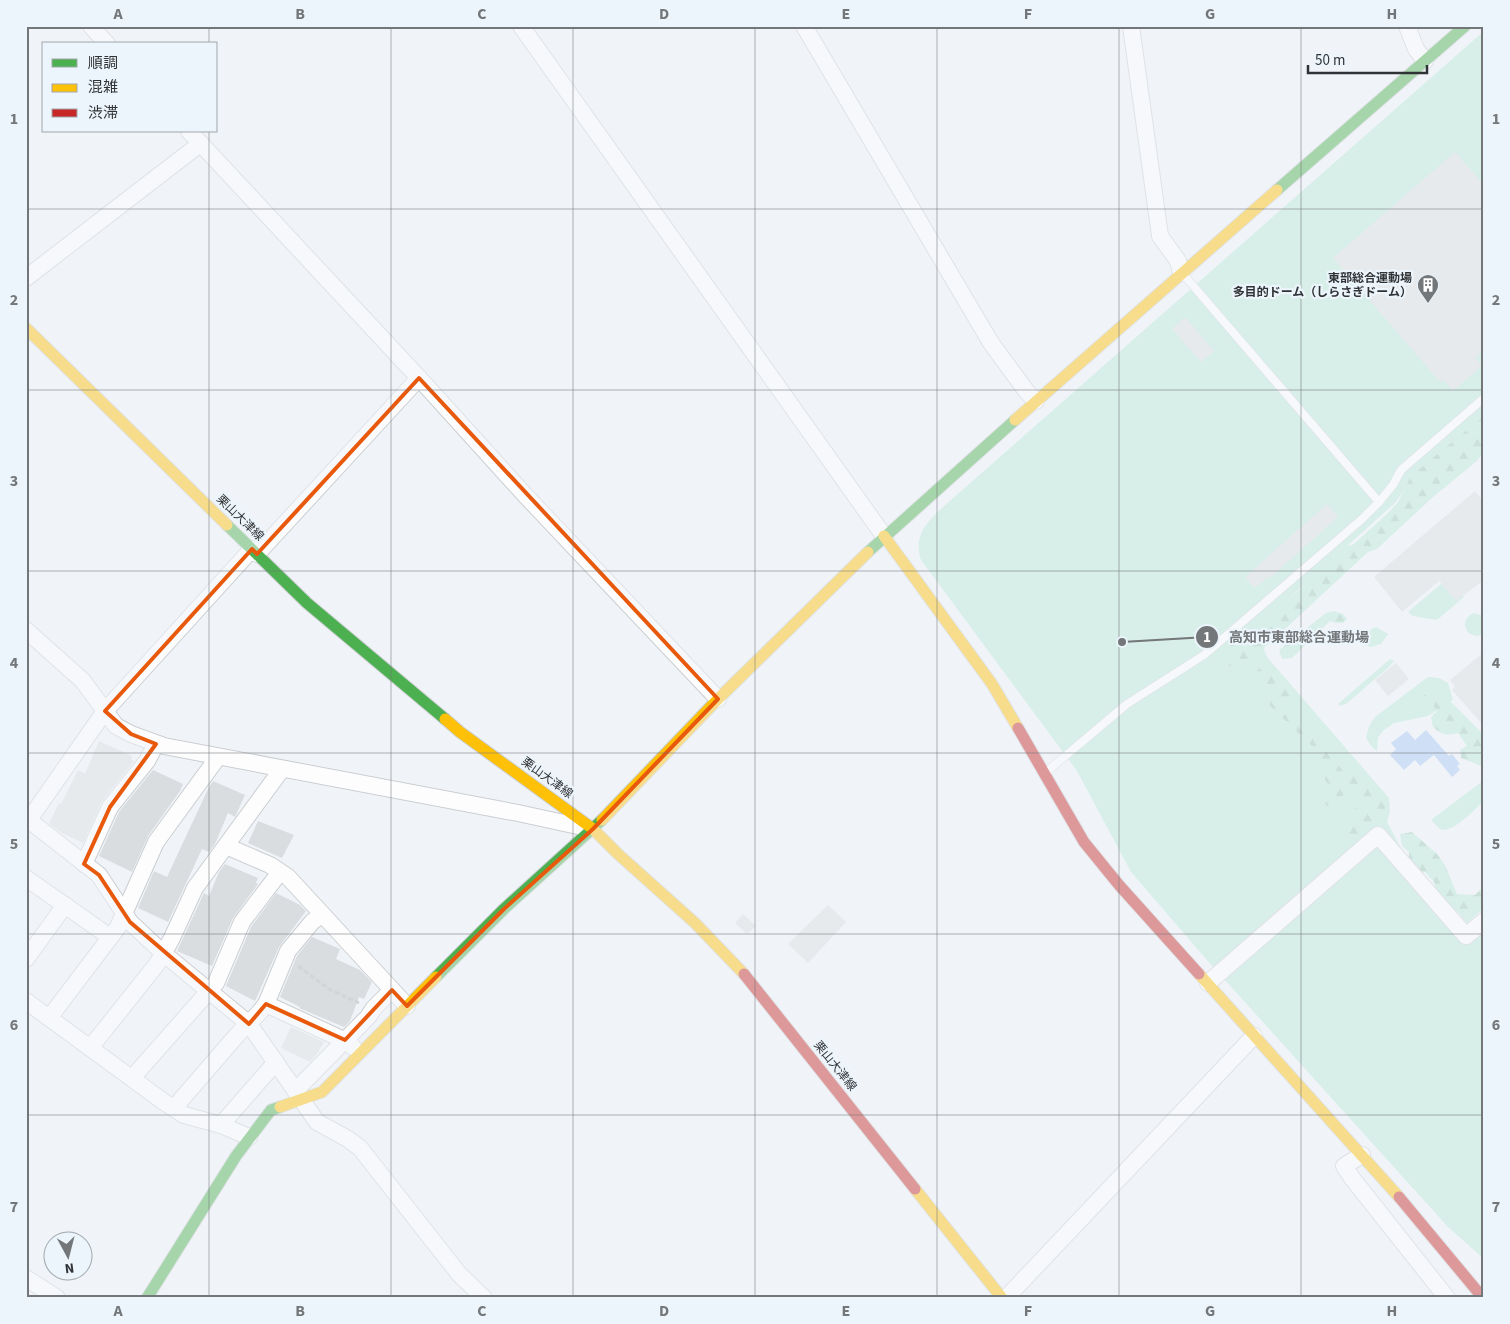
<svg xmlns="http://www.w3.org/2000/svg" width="1510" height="1324" font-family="'Source Sans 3','Noto Sans JP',sans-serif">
<defs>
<pattern id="forest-firs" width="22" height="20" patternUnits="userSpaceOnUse" patternTransform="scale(1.25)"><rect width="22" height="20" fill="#bae7d5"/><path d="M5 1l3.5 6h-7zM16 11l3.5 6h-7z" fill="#a0c7b7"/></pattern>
</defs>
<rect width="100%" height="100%" fill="#f0f4f8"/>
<g fill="#bae7d5">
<path d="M1484 31V421L1411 480 1395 503 1256 628 1267 657 1389 798 1390 811 1387 822 1402 850 1467 925 1484 911V1259L1448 1227 1206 959 1131 872 1077 771 921 560C913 536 927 522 943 507Z"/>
<polygon points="1454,573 1457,587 1464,597 1437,620 1413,616 1408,612"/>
<path d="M1474 613 1484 616V634L1477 636 1470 634C1462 627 1464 617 1474 613Z"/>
<path d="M1376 627 1388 634 1381 644 1371 647 1361 644C1361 635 1368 630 1376 627Z"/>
<polygon points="1390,659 1394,661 1389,667 1346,704 1339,706 1339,703"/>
<polygon points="1428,677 1439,678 1448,683 1453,700 1428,716 1394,723 1384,730 1378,737 1377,751 1371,746 1366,738 1369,726 1375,717"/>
<path d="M1484 780V801C1475 809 1451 835 1440 829 1437 827 1434 822 1431 820Z"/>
</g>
<g fill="url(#forest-firs)">
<polygon points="1484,416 1484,453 1482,454 1477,461 1433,497 1377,549 1368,552 1269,644 1236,667 1229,666 1219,654 1302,588 1306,581 1340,549 1354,544 1389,512 1398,502 1411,476"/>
<polygon points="1334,611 1343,614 1347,619 1343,623 1336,623 1330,621 1292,658 1282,659 1279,650 1326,613"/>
<path d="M1266 666 1270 667 1292 694 1287 700 1288 706 1296 712 1299 709 1306 713V719L1301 722 1333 757 1344 773 1358 775 1367 780 1386 803C1387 815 1371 839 1359 842 1357 842 1354 841 1351 841L1346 835C1345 814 1350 814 1364 802L1356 790H1347L1334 806H1327L1323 801 1330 791V786L1320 774 1314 757V748L1266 702 1270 699V693L1258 682 1257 671 1260 668Z"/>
<path d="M1442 687 1447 698 1484 735V767L1461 758 1460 750 1467 746 1458 733C1445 736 1443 735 1433 727L1431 717 1437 711 1432 704 1421 706 1419 700 1433 688Z"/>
<polygon points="1412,832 1437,854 1445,865 1457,894 1475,895 1484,886 1484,908 1467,923 1457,911 1446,907 1437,895 1434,882 1425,872 1419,874 1409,862 1409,852 1402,846 1400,834"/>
</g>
<polygon fill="#a6c6f2" points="1426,730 1449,756 1452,754 1460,764 1457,766 1460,770 1452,777 1434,755 1420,766 1415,760 1404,770 1390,755 1396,749 1391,743 1407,731 1415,740"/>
<g fill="#d9dde0">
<polygon points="1455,152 1484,185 1484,350 1475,358 1482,366 1453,391 1443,380 1440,382 1333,258"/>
<polygon points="1185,317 1214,351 1201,362 1172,329"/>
<polygon points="1475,491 1484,502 1484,580 1456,601 1439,581 1402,612 1374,577"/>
<polygon points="1327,504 1338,517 1269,579 1268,577 1255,588 1245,577"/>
<polygon points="1484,652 1484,726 1452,690 1455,687 1450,680"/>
<polygon points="1396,663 1409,679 1388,696 1375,680"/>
<polygon points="99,741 132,756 131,760 134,761 102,801 83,843 62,833 49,824 59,803 61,804 78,770 85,774"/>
<polygon points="153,770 183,784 180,791 148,836 132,872 99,856 119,812"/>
<polygon points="213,781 245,795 235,817 228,813 215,844 209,852 202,849 168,922 138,908 154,871 167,877 209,787"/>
<polygon points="258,821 294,835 282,858 248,843"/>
<polygon points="225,864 258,878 256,883 258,884 233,918 212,966 177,951 204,893 209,896 219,872"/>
<polygon points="276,893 300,905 306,911 279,947 255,1001 226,986 251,927"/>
<polygon points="828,905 846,922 808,963 788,944"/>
<polygon points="743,914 756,926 747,934 735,923"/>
<polygon points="312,937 340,949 336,959 360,970 372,982 364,999 359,997 350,1021 344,1027 299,1008 300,1007 280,997 297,956"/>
<polygon points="291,1027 324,1042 317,1054 310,1062 281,1048"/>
</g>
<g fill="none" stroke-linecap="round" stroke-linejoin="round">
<g stroke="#cbced1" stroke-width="9">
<g id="lane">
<polyline points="1379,502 1393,485 1401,470 1484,398"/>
<polyline points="1045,773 1127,704 1204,655 1362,519 1379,502 1183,274"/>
</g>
</g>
<g stroke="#cbced1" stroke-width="18">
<g id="street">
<polyline points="91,26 107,44"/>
<polyline points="521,26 884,536"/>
<polyline points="804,26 991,343 1027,392 1036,401"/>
<polyline points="1131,26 1160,236 1178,261 1181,273"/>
<polyline points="1407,26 1416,49 1425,61"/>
<polyline points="189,131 419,378 524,494 718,699"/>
<polyline points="26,278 200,144"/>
<polyline points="257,554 419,378"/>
<polyline points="26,630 83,681 116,726 131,734 164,746 518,813 587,828"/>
<polyline points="26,818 99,875 130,922 163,953 249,1024 317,1122 348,1139 360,1148 459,1274 484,1298"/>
<polyline points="26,824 105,711 252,549"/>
<polyline points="226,846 270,865 288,877 407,1006"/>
<polyline points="84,864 110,807 147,761 156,744"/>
<polyline points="26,878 110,937"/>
<polyline points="26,959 65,905"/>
<polyline points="1208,983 1378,835 1466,936 1484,921"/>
<polyline points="26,1001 164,1102 184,1115 221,1125 249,1137"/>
<polyline points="266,1004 348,1042 353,1047"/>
<polyline points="49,1018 118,927 156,842 218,757"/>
<polyline points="90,1048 157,964 171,940 195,888 282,769"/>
<polyline points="132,1078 216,983 242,922 280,872"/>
<polyline points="296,1090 368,1017 374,1008 392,990"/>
<polyline points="174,1108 237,1035 258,1014 266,1004 288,951 312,922 322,914"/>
<polyline points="221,1125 276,1062"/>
<polyline points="1362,1155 1344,1166 1352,1178 1447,1298"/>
<polyline points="26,1278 57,1298"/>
<polyline points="1006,1298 1254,1036"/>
</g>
</g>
<g stroke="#cbced1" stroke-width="13">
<g id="fast">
<polyline points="1277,190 1465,26"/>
<polyline points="227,525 307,603 445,719"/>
<polyline points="868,552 1015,420"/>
<polyline points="436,977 504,909 602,820"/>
<polyline points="147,1298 236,1156 271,1110 280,1107"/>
</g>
</g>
<g stroke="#cbced1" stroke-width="13">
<g id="slow">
<polyline points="26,328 227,525"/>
<polyline points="1015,420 1277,190"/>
<polyline points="884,536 992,684 1018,728"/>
<polyline points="445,719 460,732 593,829 618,854 695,923 744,974"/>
<polyline points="602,820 718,699 868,552"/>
<polyline points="1199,974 1399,1197"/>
<polyline points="280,1107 322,1092 436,977"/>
<polyline points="915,1189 1002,1298"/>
</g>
</g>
<g stroke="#cbced1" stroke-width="13">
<g id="jam">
<polyline points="1018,728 1084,842 1119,885 1199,974"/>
<polyline points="744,974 915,1189"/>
<polyline points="1399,1197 1483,1298"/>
</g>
</g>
<polyline stroke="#d2d4d6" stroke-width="3" stroke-dasharray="5 2.5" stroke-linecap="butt" points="298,966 329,989 359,1003"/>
<use href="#lane" stroke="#fdfdfe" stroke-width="8"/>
<use href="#street" stroke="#fdfdfe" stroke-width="16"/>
<use href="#fast" stroke="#4caf50" stroke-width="11"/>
<use href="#slow" stroke="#ffc107" stroke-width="11"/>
<use href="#jam" stroke="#c62828" stroke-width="11"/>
</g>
<path d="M0 0H1510V1324H0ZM419 378 718 699 593 829 504 909 407 1006 392 990 345 1040 266 1004 249 1024 130 922 99 875 84 864 110 807 156 744 131 734 105 711 252 549 257 554Z" fill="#f0f4f8" fill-opacity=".55" fill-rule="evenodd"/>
<path fill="none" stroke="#e8590c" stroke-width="4" stroke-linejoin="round" d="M419 378 718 699 593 829 504 909 407 1006 392 990 345 1040 266 1004 249 1024 130 922 99 875 84 864 110 807 156 744 131 734 105 711 252 549 257 554Z"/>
<path fill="none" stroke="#73777a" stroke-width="1" stroke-opacity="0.55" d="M209 26V44M391 26V1298M573 26V1298M755 26V1298M937 26V1298M1119 26V1298M1301 26V1298M209 131V1298M26 209H1484M26 390H1484M26 571H1484M26 753H1484M26 934H1484M26 1115H1484"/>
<defs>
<g id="building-pin" transform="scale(1.125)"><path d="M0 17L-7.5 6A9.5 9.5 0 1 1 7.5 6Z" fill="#73777a" stroke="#ecf5fb"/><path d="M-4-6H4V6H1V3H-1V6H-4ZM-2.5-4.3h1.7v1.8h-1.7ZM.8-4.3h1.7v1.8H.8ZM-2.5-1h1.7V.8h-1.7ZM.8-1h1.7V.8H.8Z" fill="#fff"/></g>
</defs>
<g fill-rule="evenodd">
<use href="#building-pin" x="1428" y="285"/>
</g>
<g text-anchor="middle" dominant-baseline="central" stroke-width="4.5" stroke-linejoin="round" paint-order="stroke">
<g font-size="12" font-weight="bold" fill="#303336" stroke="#ecf5fb" text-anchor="end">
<text x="1412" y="278">東部総合運動場<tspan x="1412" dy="14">多目的ドーム（しらさぎドーム）</tspan></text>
</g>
<g font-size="12" fill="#303336" stroke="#ecf5fb">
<text transform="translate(240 518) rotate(44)">栗山大津線</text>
<text transform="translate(547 778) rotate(36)">栗山大津線</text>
<text transform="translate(835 1066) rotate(51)">栗山大津線</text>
</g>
</g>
<path fill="none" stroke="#73777a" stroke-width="2" d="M1122 642L1207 637"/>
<g fill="#73777a" stroke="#ecf5fb" stroke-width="2">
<circle cx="1122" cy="642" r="5"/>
<circle cx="1207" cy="637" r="12"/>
</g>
<g font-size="15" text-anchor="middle" font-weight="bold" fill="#fff">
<text x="1207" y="642">1</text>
</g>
<g font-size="14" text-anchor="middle" font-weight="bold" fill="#73777a" stroke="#ecf5fb" stroke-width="4.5" stroke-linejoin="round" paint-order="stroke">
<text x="1299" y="642">高知市東部総合運動場</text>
</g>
<rect width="1510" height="1324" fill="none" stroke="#ecf5fb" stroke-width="55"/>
<rect x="42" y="42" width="175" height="90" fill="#ecf5fb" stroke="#a1a7ac"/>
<rect x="52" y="59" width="25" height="8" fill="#4caf50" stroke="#a1a7ac"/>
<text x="88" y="68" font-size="15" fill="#303336">順調</text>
<rect x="52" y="84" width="25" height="8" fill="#ffc107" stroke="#a1a7ac"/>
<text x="88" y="92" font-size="15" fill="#303336">混雑</text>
<rect x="52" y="109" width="25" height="8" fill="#c62828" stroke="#a1a7ac"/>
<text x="88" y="118" font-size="15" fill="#303336">渋滞</text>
<g transform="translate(68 1256) rotate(173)"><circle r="24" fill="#ecf5fb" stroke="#a1a7ac"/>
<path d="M0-4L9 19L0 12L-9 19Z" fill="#73777a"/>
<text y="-8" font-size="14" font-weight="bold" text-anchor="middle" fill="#303336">N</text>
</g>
<path d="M1308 65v8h119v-8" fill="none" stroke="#303336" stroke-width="2.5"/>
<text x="1315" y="65" font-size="15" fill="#303336" stroke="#ecf5fb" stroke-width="4" paint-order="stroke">50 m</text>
<rect x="28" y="28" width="1454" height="1268" fill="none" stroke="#73777a" stroke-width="2"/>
<g font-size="16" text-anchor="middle" font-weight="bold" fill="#73777a">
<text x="118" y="19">A</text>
<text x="300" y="19">B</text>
<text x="482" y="19">C</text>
<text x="664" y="19">D</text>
<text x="846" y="19">E</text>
<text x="1028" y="19">F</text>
<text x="1210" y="19">G</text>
<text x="1392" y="19">H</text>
<text x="14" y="124">1</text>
<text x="1496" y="124">1</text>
<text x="14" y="305">2</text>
<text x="1496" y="305">2</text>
<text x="14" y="486">3</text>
<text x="1496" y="486">3</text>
<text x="14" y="668">4</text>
<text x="1496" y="668">4</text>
<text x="14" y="849">5</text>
<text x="1496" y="849">5</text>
<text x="14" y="1030">6</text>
<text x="1496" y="1030">6</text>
<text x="14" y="1212">7</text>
<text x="1496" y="1212">7</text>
<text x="118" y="1316">A</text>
<text x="300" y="1316">B</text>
<text x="482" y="1316">C</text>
<text x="664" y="1316">D</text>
<text x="846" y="1316">E</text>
<text x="1028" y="1316">F</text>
<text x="1210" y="1316">G</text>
<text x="1392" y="1316">H</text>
</g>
</svg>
